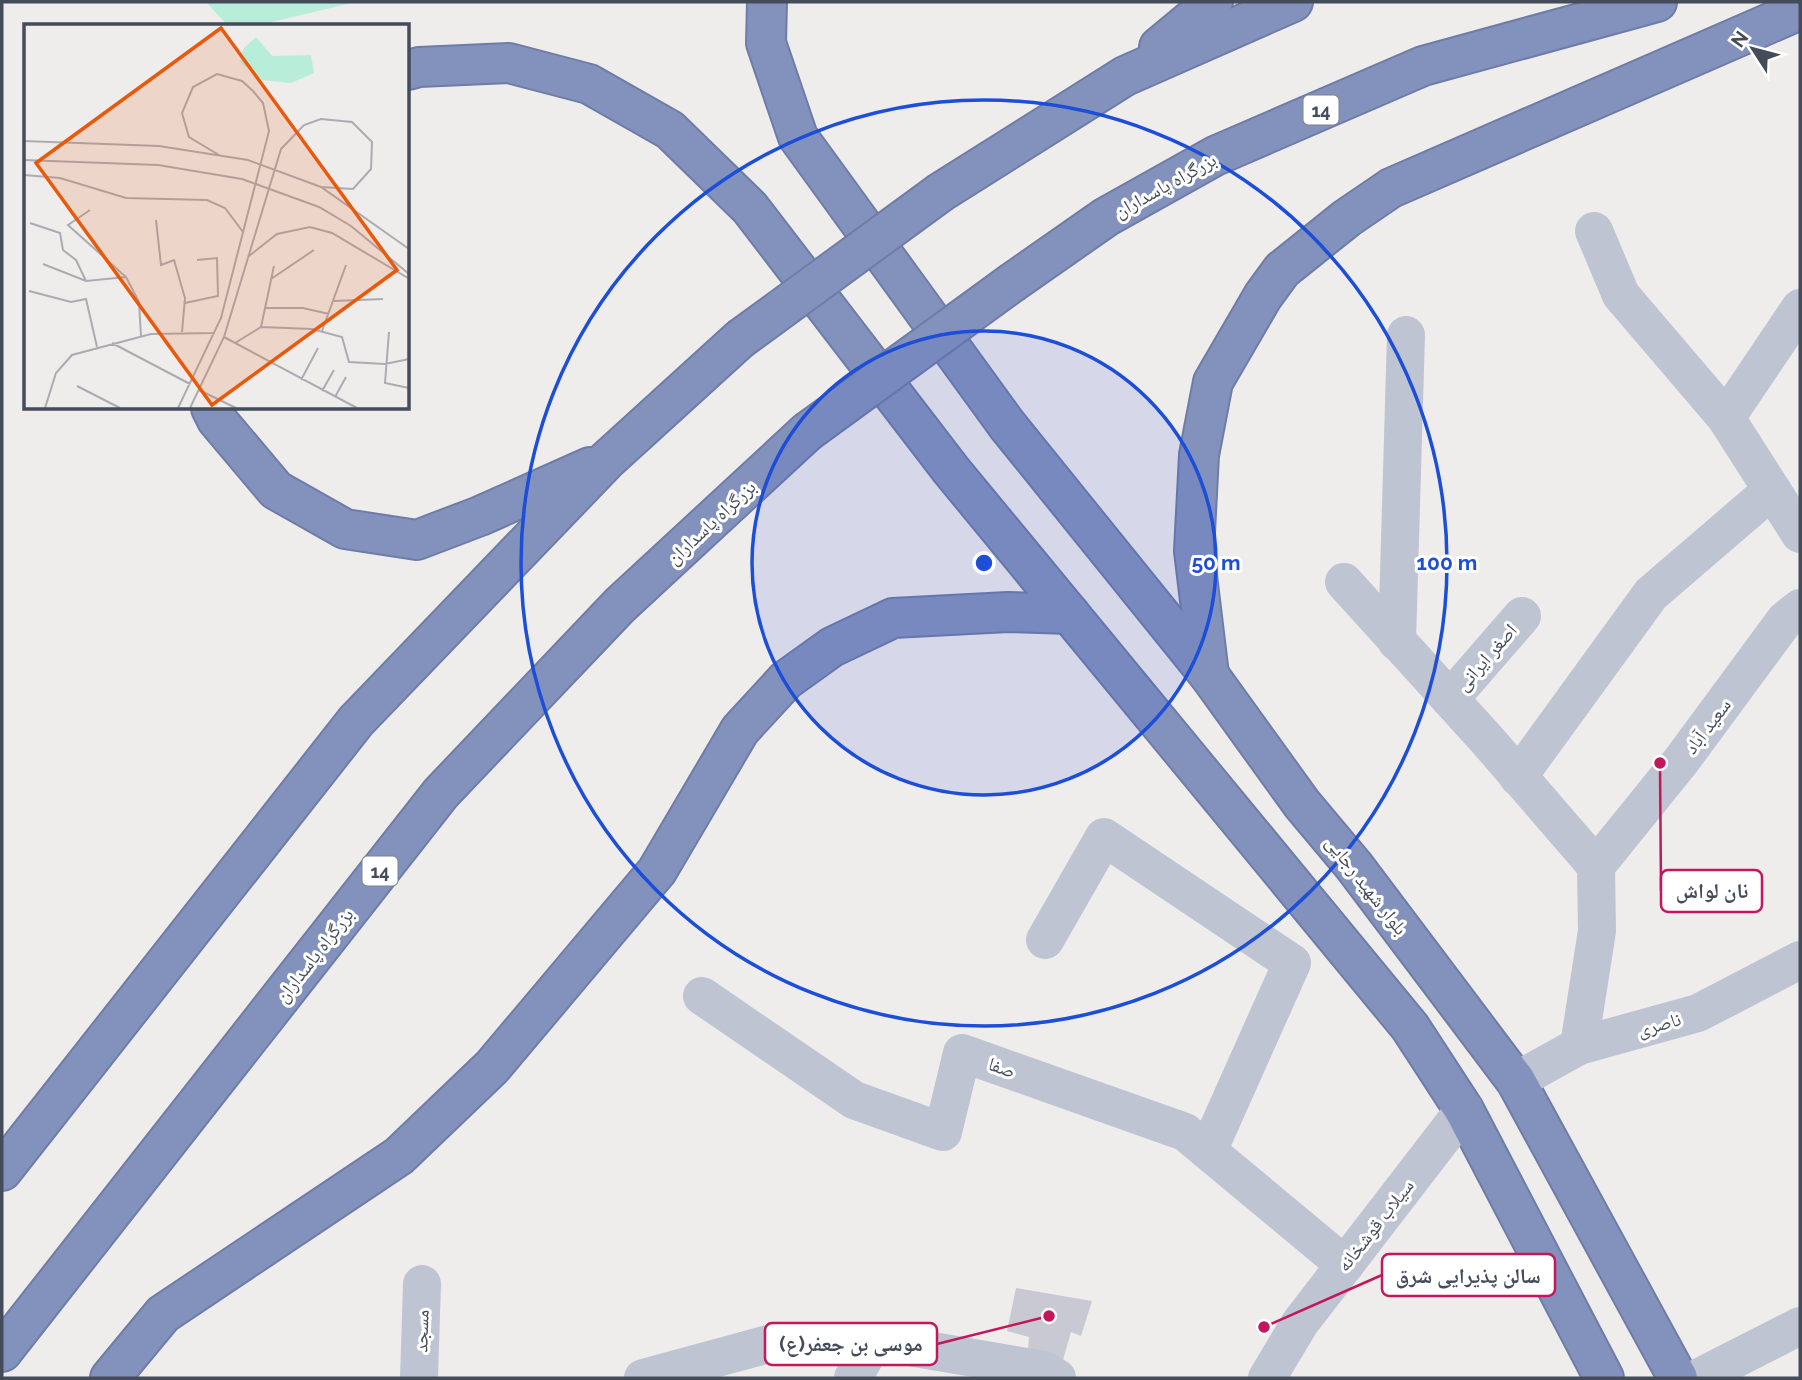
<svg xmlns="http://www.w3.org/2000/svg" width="1802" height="1380" font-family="Raleway,'Noto Naskh Arabic',sans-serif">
<rect width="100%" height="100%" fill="#efecec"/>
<polygon fill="#b8eed9" points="206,2 356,2 255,26 228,26"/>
<polygon fill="#c8c9d2" points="1016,1288 1092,1301 1081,1336 1071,1332 1061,1367 1027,1360 1029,1337 1007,1331"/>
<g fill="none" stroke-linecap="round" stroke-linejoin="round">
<g stroke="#6e7da7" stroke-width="42">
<g id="highway">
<polyline points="767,2 766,43 798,137 1007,425 1209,675 1302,804 1354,866 1516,1081 1678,1378"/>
<polyline points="1159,47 1213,2"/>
<polyline points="408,70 419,67 509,63 589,84 670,130 750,208 951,470 1410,1027 1464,1110 1604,1378"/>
<polyline points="941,192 1125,76 1293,2"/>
<polyline points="1013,282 1106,217 1215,156 1423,66 1657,2"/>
<polyline points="211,408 217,420 276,490 345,529 417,540 480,516 590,467"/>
<polyline points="1209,675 1194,551 1199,455 1213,382 1263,296 1282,270 1347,218 1391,188 1800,10"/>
<polyline points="2,1171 356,721 607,460 740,339"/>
<polyline points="2,1352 441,793 620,605 807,432"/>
<polyline points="110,1378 163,1314 399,1156 492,1067 657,871 740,730 786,680 832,647 893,618 1008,612 1070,614"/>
</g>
</g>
<g stroke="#bfc4d2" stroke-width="38">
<polyline points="1594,231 1621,295 1726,418 1800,534"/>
<polyline points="1726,418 1800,308"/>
<polyline points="1344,582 1488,741 1596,866"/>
<polyline points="1397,642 1406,335"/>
<polyline points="1450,699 1522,616"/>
<polyline points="1518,777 1651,594 1772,490"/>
<polyline points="1045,940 1104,837 1292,963 1208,1151"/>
<polyline points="702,996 854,1100 943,1132 962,1053 1185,1132 1345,1265"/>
<polyline points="1579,1046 1597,931 1596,866 1681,761 1785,620 1800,608"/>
<polyline points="1516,1081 1579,1046 1698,1013 1800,960"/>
<polyline points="419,1378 422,1284"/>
<polyline points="643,1378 776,1342 874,1341 1044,1370 1057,1378"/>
<polyline points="853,1378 874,1341"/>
<polyline points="1267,1378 1300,1323 1464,1110"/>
<polyline points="1698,1378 1800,1326"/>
</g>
<use href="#highway" stroke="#8392bc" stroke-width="38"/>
<g stroke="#6e7da7" stroke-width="42" stroke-linecap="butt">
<g id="highway-bridge">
<polyline points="740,339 941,192"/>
<polyline points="807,432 1013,282"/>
</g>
</g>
<use href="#highway-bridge" stroke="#8392bc" stroke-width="38"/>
</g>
<circle cx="984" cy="563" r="232" fill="#1d4ed8" fill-opacity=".12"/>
<g fill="none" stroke="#1d4ed8" stroke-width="3.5">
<circle cx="984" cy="563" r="232"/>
<circle cx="984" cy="563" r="463"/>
</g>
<g text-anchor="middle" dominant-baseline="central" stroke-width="6" stroke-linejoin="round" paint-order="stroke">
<g fill="#fff" stroke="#7c818b" stroke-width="2">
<rect x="1303.5" y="95.5" width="35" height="29" rx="5"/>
<rect x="362.5" y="856.5" width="35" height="29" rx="5"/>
</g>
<g font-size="18" font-weight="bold" fill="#444b59">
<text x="1321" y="110">14</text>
<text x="380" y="871">14</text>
</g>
<g font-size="19" fill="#444b59" stroke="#fff">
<text transform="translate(1165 185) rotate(-29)">بزرگراه پاسداران</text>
<text transform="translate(711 522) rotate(-43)">بزرگراه پاسداران</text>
<text transform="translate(1486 657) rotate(-49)">اصغر ایرانی</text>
<text transform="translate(1707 726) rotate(-53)">سعید آباد</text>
<text transform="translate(1367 885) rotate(52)">بلوار شهید رجایی</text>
<text transform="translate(314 955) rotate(-52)">بزرگراه پاسداران</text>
<text transform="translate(1659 1024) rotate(-16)">ناصری</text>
<text transform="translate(1002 1067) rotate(19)">صفا</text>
<text transform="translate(1375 1225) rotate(-52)">سیلاب قوشخانه</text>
<text transform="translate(421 1331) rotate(-88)">مسجد</text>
</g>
</g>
<g transform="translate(24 24)">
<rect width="385" height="385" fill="#efecec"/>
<path d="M232 13 248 32 287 31 290 49 267 59 237 56 216 38 219 25Z" fill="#b8eed9"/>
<path fill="none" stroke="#abacb1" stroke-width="2" d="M0 117 135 122 224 136 297 163 385 225M0 136 134 141 218 155 295 183 327 202 385 250M0 151 36 154 102 174 183 176 201 184 219 208M66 186 44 201 102 253 115 278 117 312M132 196 137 241 150 236 161 274 158 308M6 199 36 209 39 226 52 236 62 257M225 232 253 210 286 203 308 209 384 254M19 240 62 257 102 253M247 255 290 226M5 267 47 278 62 275 73 323M310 277 359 275M161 279 194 272 193 234 173 236M241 284H279L305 290M237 303 250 242M298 307 322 241M365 308 361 359 385 364M200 313 333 384M88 319 166 360M211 319 237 303 288 305 318 313 325 338 361 340 385 335M277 356 294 324M53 362 96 384M175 366 212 384M298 367 310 346M311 373 322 353M21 384 32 349 48 331 127 310 191 309M154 384 197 294 245 107 239 79 229 67 218 57 193 50 169 63 158 89 165 113 195 131M166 384 200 313 257 125 280 101 297 95 328 98 348 118 347 145 329 165 297 163"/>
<path fill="#e8590c" fill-opacity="0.15" stroke="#e8590c" stroke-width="3.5" d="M197 4 373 246 188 381 12 139Z"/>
<rect width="385" height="385" fill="none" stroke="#444b59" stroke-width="3.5"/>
</g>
<circle cx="984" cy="563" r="10" fill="#1d4ed8" stroke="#fff" stroke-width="3.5"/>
<g font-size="21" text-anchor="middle" font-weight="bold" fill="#1d4ed8" stroke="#fff" stroke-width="6" stroke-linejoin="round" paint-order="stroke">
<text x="1216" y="570">50 m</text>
<text x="1447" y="570">100 m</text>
</g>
<path fill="none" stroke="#c2185b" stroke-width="2.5" d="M1660 763L1661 891M1264 1327L1382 1275M1049 1316L937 1344"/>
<g fill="#c2185b" stroke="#fff" stroke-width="2.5">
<circle cx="1660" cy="763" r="7"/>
<circle cx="1264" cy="1327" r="7"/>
<circle cx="1049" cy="1316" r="7"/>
</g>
<g fill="#fff" stroke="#c2185b" stroke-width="2.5">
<rect x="1661" y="870" width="101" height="42" rx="7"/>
<rect x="1382" y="1254" width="173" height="42" rx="7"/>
<rect x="765" y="1323" width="172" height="42" rx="7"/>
</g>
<g font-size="21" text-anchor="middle" font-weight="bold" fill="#444b59">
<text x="1712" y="898">نان لواش</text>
<text x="1468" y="1283">سالن پذیرایی شرق</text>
<text x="851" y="1351">موسی بن جعفر(ع)</text>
</g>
<rect width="1802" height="1380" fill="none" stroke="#444b59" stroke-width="7"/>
<g transform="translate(1753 49) rotate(306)" stroke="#ffffff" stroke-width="5" paint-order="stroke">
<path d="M0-5L12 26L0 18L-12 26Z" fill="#444b59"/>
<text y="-10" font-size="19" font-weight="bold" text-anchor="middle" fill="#444b59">N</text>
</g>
</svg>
